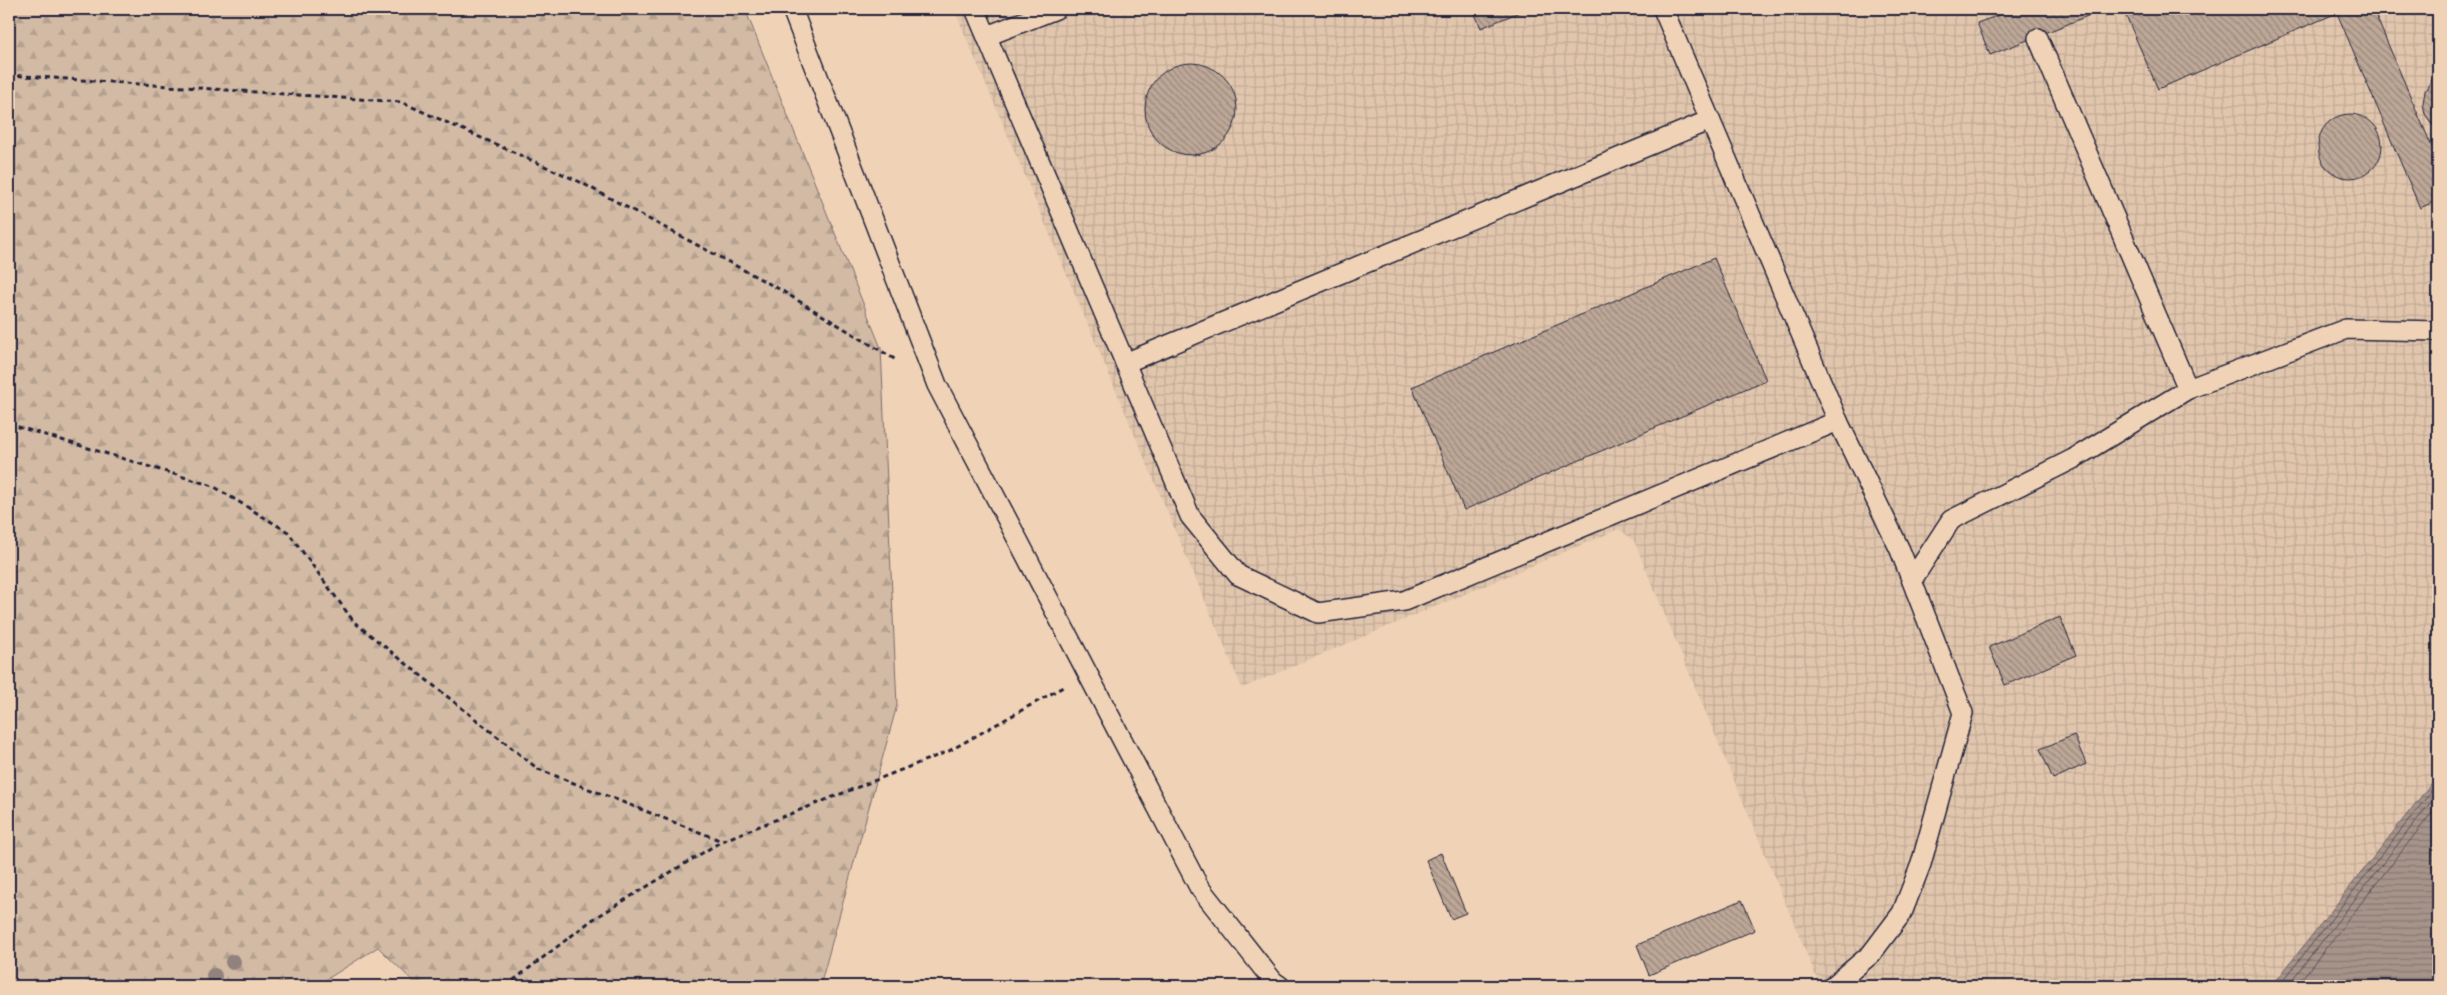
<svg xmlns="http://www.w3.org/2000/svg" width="2447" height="995" font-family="Dekko,sans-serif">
<defs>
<pattern id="industrial-grid" width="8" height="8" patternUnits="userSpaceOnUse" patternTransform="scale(1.25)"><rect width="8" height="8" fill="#e1c6ad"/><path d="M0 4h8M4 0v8" fill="none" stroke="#c1aa96"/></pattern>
<pattern id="forest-firs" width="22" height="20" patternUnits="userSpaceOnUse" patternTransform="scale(1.25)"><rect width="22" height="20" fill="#d2baa4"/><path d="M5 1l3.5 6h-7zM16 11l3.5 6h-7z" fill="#b4a08e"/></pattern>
<pattern id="water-rules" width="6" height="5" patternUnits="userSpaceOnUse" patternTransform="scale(1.25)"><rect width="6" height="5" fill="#a6948a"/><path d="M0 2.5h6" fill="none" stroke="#877872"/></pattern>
<pattern id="building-back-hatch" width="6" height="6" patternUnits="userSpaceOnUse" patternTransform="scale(1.25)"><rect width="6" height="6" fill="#bda797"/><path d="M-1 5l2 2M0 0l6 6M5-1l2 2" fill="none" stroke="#99887c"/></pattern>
</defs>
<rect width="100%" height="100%" fill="#f0d3b6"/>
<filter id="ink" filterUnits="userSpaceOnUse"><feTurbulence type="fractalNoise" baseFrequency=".02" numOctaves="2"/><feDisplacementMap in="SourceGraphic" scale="10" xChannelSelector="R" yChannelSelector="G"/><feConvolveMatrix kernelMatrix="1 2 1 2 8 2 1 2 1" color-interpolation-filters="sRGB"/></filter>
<g filter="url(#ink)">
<polygon fill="url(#industrial-grid)" points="954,9 2438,9 2438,775 2272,986 1820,986 1634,541 1619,529 1242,688"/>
<polygon fill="url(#forest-firs)" stroke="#7a6e70" points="9,9 745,9 881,348 897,705 820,986 418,986 378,947 316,986 9,986"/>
<polygon fill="url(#water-rules)" stroke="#71666a" points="2438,775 2438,986 2272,986"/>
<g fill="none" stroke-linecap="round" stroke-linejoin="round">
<g stroke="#57505b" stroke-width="1">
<polyline points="2279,986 2438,783"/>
<polyline points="2287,986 2438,793"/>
<polyline points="2296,986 2438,805"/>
</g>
</g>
<g fill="url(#building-back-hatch)" stroke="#22223b">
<polygon points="1473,9 1527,9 1481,28"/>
<polygon points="2009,9 2105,9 1990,55 1977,23 2010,11"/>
<polygon points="2123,9 2373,9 2438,161 2438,200 2420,208 2337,13 2158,89"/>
<circle cx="1191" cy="109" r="46"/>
<polygon points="2438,75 2438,129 2432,124 2425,114 2423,103 2425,91 2431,81"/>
<circle cx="2350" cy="146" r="32"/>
<polygon points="1714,258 1766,380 1464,510 1412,387"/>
<polygon points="2060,617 2076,655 2005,685 1989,647"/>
<polygon points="2074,735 2086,764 2053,779 2040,749"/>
<polygon points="1441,853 1466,913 1451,919 1426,860"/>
<polygon points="1742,900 1755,930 1649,975 1637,945"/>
</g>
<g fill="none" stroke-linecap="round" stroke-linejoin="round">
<g stroke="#22223b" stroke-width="22">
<g id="lane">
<polyline points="792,9 937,385 1199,887 1273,981 1280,986"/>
<polyline points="975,9 1190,516 1238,575 1318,613 1404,601 1838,421"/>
<polyline points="1663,9 1838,421 1900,550 1963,713 1921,864 1902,913 1871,954 1833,986"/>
<polyline points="987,36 1056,9"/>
<polyline points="2038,38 2188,389"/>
<polyline points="1125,363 1710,120"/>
<polyline points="1912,580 1951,520 2073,459 2188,389 2346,329 2438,331"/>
</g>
</g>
<g stroke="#22223b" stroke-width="3" stroke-dasharray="5 4" stroke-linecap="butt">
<polyline points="9,75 401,102 578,181 779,289 896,360"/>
<polyline points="9,424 213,486 288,532 354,622 538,769 722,841"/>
<polyline points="506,986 592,920 722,841 949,751 1063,687"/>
</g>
<use href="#lane" stroke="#f0d3b6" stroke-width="19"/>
</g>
<g fill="#92827e">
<circle cx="233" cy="962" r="8"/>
<circle cx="214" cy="976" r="8"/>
</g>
</g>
<rect width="2447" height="995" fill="none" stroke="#f0d3b6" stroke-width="30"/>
<rect x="15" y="15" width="2417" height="965" fill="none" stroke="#22223b" stroke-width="2" filter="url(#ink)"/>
</svg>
